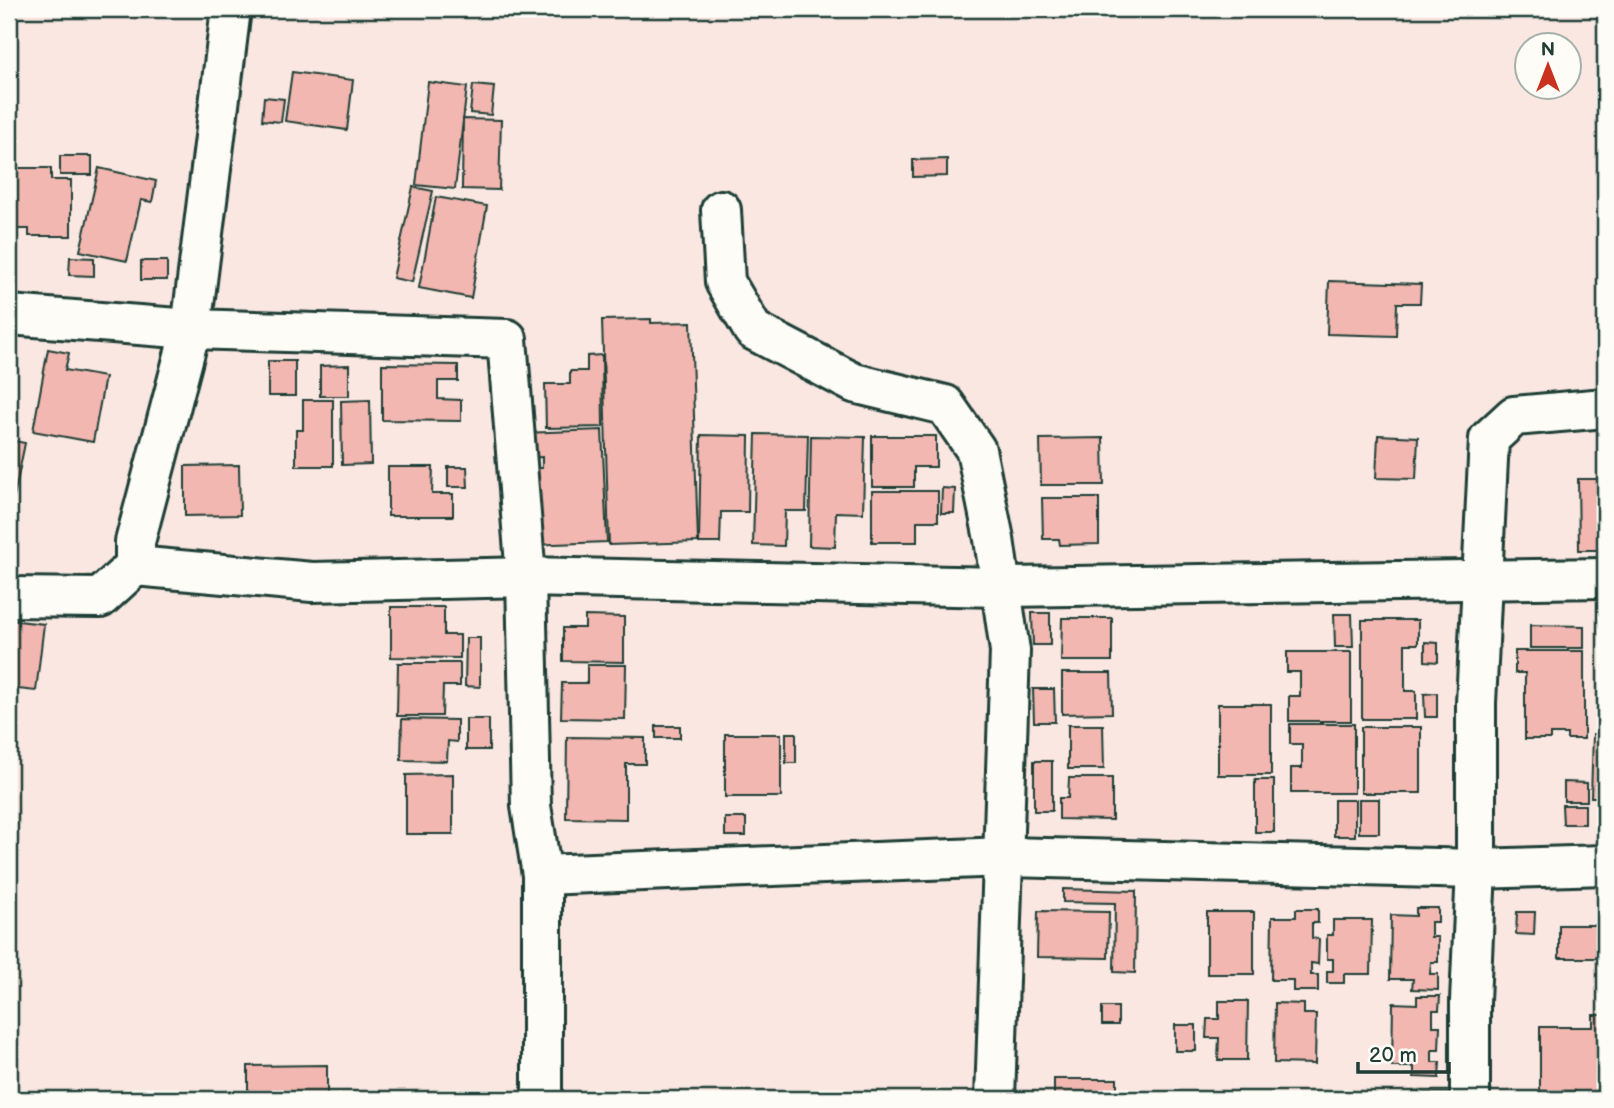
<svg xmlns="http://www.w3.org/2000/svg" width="1614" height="1108" font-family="'Balsamiq Sans',sans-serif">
<rect width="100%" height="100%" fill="#fae7e2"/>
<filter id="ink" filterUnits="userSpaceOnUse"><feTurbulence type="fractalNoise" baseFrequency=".0143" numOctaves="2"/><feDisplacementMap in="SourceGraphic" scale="14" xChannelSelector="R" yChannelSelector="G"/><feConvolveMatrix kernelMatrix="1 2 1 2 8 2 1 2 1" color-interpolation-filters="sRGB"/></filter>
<g filter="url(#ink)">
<g fill="#f2b7b0" stroke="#1f3d34" stroke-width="2">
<polygon points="292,72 353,80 347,130 285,121"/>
<polygon points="428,82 467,87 455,189 416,185"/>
<polygon points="473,85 494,87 491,115 470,113"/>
<polygon points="264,97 284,99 281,122 262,120"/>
<polygon points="463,119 501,120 499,190 462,189"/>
<rect x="60" y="156" width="32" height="19"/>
<polygon points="947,159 947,176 913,177 913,160"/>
<polygon points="9,168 51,168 51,180 71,180 71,236 29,236 29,229 9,229"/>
<polygon points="99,168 156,181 152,202 141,200 127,261 80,251"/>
<polygon points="413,187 433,191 412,282 393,278"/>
<polygon points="436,197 487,206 471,298 419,288"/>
<polygon points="70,257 94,258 94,276 69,275"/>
<rect x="141" y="261" width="26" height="19"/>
<polygon points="1329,281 1421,284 1420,303 1397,303 1396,336 1327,334"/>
<polygon points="651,319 651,323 691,322 698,542 609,545 602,320"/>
<polygon points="48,349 69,353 65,370 105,377 93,442 33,431"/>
<polygon points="602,355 603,427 546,428 545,384 570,384 570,371 587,371 587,356"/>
<rect x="268" y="361" width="27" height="35"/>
<polygon points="382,364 458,365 458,381 438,381 438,399 461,400 461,421 382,420"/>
<polygon points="349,365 349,396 320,396 320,366"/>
<polygon points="303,400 333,400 333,466 296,466 296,430 303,430"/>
<polygon points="370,400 371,464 342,465 341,401"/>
<polygon points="602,430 607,542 528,545 525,468 542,468 542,457 524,458 523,433"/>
<polygon points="756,434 808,435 806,511 785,511 784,546 753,545"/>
<polygon points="701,435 749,436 748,512 721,512 720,543 699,543"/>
<polygon points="1378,435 1418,437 1416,479 1376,478"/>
<polygon points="811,436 865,437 863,513 836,512 835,547 809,546"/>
<polygon points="872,436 936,436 936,467 914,467 914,487 872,487"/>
<polygon points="1103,438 1104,485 1041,485 1040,439"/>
<polygon points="9,440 25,443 14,497 9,496"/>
<polygon points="239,465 240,515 185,516 185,466"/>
<polygon points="388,467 433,467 432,494 453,494 453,516 388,516"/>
<polygon points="448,467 467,467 468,487 448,487"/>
<polygon points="1578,479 1605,479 1605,550 1579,550"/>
<polygon points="942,488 955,489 954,513 941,513"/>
<polygon points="872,491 938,491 938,521 917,521 917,542 872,542"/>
<polygon points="1042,498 1099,498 1099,544 1060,545 1059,539 1043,539"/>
<polygon points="391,607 444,607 444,635 460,635 460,658 391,657"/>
<polygon points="1032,613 1050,613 1050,645 1033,645"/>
<polygon points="1334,614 1352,614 1353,647 1335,647"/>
<polygon points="585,616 624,617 624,662 563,661 563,628 585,628"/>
<polygon points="1062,618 1112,618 1112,661 1061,661"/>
<polygon points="9,620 44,624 36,691 9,688"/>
<polygon points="1362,620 1418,620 1418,644 1405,644 1405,691 1416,691 1416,719 1362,719"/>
<polygon points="1530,625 1584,626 1584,648 1530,648"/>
<polygon points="466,638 480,638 480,687 465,686"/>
<polygon points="1425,642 1438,643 1438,662 1425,661"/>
<polygon points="1515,651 1584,651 1584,739 1567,739 1567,734 1550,734 1550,739 1525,739 1525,673 1515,673"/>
<polygon points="1287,652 1351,652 1351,721 1289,721 1289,696 1300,696 1300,672 1287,672"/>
<polygon points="398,663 460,663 460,686 443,686 442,716 397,716"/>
<polygon points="587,665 626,665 625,719 561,718 562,683 587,683"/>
<polygon points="1062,673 1111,673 1112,713 1062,714"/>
<polygon points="1033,689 1054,689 1055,722 1034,722"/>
<polygon points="1437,693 1437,717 1425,717 1424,694"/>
<rect x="1218" y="704" width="53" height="71"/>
<polygon points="402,719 457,720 457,742 448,741 447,761 401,760"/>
<rect x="466" y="719" width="23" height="31"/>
<polygon points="1290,724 1354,724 1354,793 1291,793 1291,768 1302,768 1302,744 1290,744"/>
<polygon points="1068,725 1103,725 1104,769 1068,769"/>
<rect x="656" y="726" width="24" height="12"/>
<rect x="1361" y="727" width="60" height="66"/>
<rect x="786" y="733" width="10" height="30"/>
<rect x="725" y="734" width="56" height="63"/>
<polygon points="1593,734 1605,734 1605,797 1591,797"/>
<polygon points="567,737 645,738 645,764 626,764 626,819 566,818"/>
<rect x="1034" y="761" width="18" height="50"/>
<polygon points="453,774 453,834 406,834 406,775"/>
<polygon points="1069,778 1112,778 1112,820 1059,819 1059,798 1068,798"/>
<rect x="1255" y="780" width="19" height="52"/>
<polygon points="1564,782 1587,783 1587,801 1564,801"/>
<rect x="1359" y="799" width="20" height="34"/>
<rect x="1334" y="800" width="21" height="36"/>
<polygon points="1562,805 1585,805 1585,824 1563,824"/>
<rect x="725" y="818" width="21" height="18"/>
<polygon points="1063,889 1136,891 1135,973 1114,972 1115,903 1063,902"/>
<polygon points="1416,908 1438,908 1438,922 1431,922 1431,937 1438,937 1438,962 1431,962 1430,974 1438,974 1438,990 1412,989 1413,979 1390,979 1391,915 1416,916"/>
<polygon points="1296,909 1318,909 1318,923 1312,923 1312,938 1319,939 1318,964 1311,963 1311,975 1318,975 1318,991 1293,991 1293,980 1271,980 1272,917 1296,917"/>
<polygon points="1038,911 1109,912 1108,958 1037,957"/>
<rect x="1207" y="912" width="47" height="62"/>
<polygon points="1517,912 1535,912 1534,935 1516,934"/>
<polygon points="1333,920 1372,920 1371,974 1344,974 1344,983 1327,983 1327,971 1333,971 1333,959 1327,959 1327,935 1333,935"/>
<rect x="1559" y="925" width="39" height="33"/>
<polygon points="1417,996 1440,996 1439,1010 1433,1010 1433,1026 1440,1026 1439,1050 1432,1050 1432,1062 1440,1062 1439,1078 1414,1077 1414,1067 1392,1067 1393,1003 1417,1004"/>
<polygon points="1219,1001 1248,1001 1247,1060 1218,1060 1219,1038 1206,1038 1207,1019 1219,1019"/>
<polygon points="1275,1003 1304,1004 1304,1014 1316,1014 1315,1064 1274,1063"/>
<rect x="1102" y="1007" width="16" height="18"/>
<polygon points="1602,1007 1605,1007 1604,1099 1575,1099 1575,1091 1540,1091 1540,1027 1593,1027 1593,1015 1602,1015"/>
<rect x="1175" y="1025" width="21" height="26"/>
<polygon points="327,1065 327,1099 248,1099 248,1066"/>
<rect x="1054" y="1079" width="63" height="19"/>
<polygon points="1423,1093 1450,1093 1450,1099 1422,1099"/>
</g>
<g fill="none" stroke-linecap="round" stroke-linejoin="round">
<g stroke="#1f3d34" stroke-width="44">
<g id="minor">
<polyline points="721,210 725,282 753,330 854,383 945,405 976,450 994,539 1010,651 995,1099"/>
<polyline points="9,315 191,329 507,339 526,577 531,806 542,875 542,1099"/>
<polyline points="135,566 312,582 526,577 1001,587 1605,578"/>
<polyline points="9,597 100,598 135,566 135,542 191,329 231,9"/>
<polyline points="542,875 1005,857 1476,869 1605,865"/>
<polyline points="1470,1099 1470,1001 1476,869 1476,703 1489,439 1514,416 1605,408"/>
</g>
</g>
<use href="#minor" stroke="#fdfcf7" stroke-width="38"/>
</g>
</g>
<rect width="1614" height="1108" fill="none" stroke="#fdfcf7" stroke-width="35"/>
<rect x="18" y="18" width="1579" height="1073" fill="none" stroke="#1f3d34" stroke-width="2.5" filter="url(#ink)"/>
<g transform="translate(1548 66)"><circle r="33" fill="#fdfcf7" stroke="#a4b0a9" stroke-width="2"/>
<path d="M0-5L12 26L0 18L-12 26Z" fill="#c8321e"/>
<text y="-10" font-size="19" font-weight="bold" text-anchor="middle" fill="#1f3d34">N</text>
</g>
<path d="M1358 1062v10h91v-10" fill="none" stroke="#1f3d34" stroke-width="3.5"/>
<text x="1369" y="1062" font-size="21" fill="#1f3d34" stroke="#fdfcf7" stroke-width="5" paint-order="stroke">20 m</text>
</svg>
